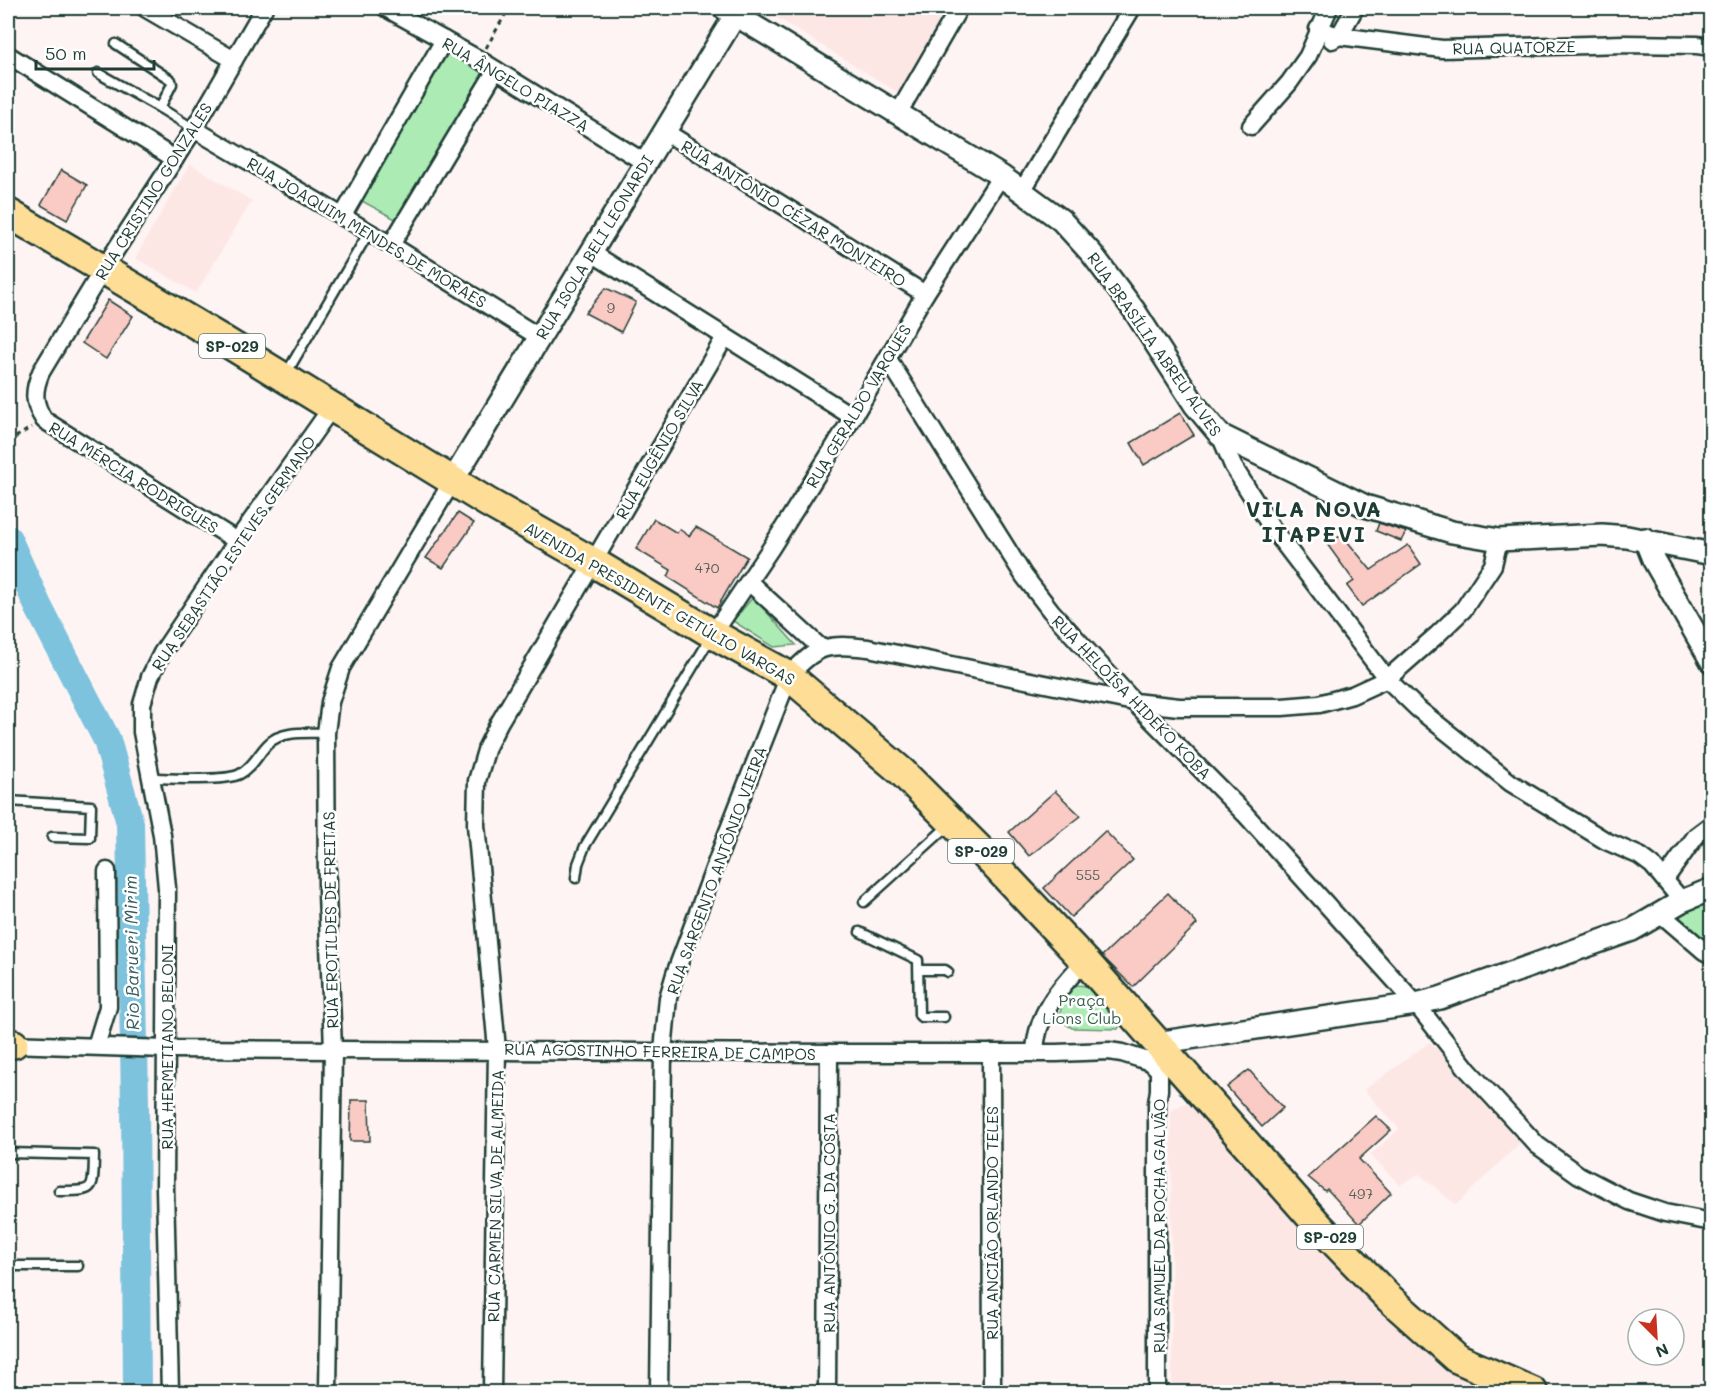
<svg xmlns="http://www.w3.org/2000/svg" width="1719" height="1400" font-family="Mali,sans-serif">
<rect width="100%" height="100%" fill="#fef4f3"/>
<filter id="ink" filterUnits="userSpaceOnUse"><feTurbulence type="fractalNoise" baseFrequency=".0167" numOctaves="2"/><feDisplacementMap in="SourceGraphic" scale="12" xChannelSelector="R" yChannelSelector="G"/><feConvolveMatrix kernelMatrix="1 2 1 2 8 2 1 2 1" color-interpolation-filters="sRGB"/></filter>
<g filter="url(#ink)">
<g fill="#fde7e5">
<polygon points="782,8 952,8 899,93 776,17"/>
<polygon points="190,164 252,201 196,293 135,258"/>
<polygon points="1430,1042 1524,1139 1456,1205 1419,1174 1400,1185 1370,1155 1399,1129 1364,1090"/>
<polygon points="1188,1101 1405,1332 1482,1392 1172,1392 1171,1111"/>
</g>
<g fill="#acecb4" stroke="#669474" stroke-width="1.5">
<polygon points="450,50 488,72 397,220 360,200"/>
<polygon points="753,597 796,645 774,647 733,621"/>
<polygon points="1711,899 1711,951 1687,928 1678,914"/>
<polygon points="1075,985 1088,986 1122,1021 1118,1029 1072,1028 1059,1020 1062,1003"/>
</g>
<g fill="none" stroke-linecap="round" stroke-linejoin="round">
<polyline stroke="#7dc3de" stroke-width="28" points="8,539 38,606 107,740 130,823 135,1103 137,1392"/>
</g>
<g fill="#facac4" stroke="#1f3d34" stroke-width="1.5">
<polygon points="61,170 87,185 67,220 41,205"/>
<polygon points="606,288 636,302 621,332 585,313"/>
<polygon points="108,300 133,316 106,359 82,343"/>
<polygon points="1180,413 1194,435 1144,465 1131,443"/>
<polygon points="458,513 474,523 443,568 426,558"/>
<polygon points="654,519 677,533 679,529 689,536 696,527 747,557 717,608 668,577 671,570 636,549"/>
<polygon points="1379,523 1406,532 1401,541 1376,531"/>
<polygon points="1342,535 1371,570 1408,545 1421,564 1362,606 1347,586 1354,581 1327,544"/>
<polygon points="1055,791 1081,816 1029,856 1009,832"/>
<polygon points="1105,831 1133,860 1071,917 1044,888"/>
<polygon points="1168,893 1197,924 1133,987 1102,956"/>
<polygon points="1249,1070 1283,1108 1262,1127 1227,1087"/>
<polygon points="351,1100 369,1100 370,1141 350,1141"/>
<polygon points="1376,1116 1391,1130 1359,1159 1391,1193 1359,1224 1327,1189 1325,1191 1308,1177"/>
</g>
<g fill="none" stroke-linecap="round" stroke-linejoin="round">
<g stroke="#1f3d34" stroke-width="13">
<g id="service">
<polyline points="116,44 171,80 172,84 160,108 194,129"/>
<polyline points="98,73 160,108"/>
<polyline points="286,374 369,232"/>
<path d="M152 778C171 778 225 782 240 774 253 767 258 754 268 744 282 730 308 733 326 733"/>
<polyline points="8,801 91,806 90,838 52,837"/>
<polyline points="576,878 578,864 585,846 711,637"/>
<polyline points="864,902 949,825"/>
<polyline points="860,932 918,960 919,1015 921,1017 944,1017"/>
<polyline points="919,970 945,970 948,972"/>
<path d="M8 1153 94 1155C93 1191 96 1191 59 1191"/>
<polyline points="8,1266 78,1266"/>
</g>
</g>
<g stroke="#1f3d34" stroke-width="21">
<g id="minor">
<polyline points="145,8 234,60"/>
<polyline points="386,8 480,60 644,162"/>
<polyline points="1318,29 1339,36 1442,49 1624,44 1697,45 1712,47"/>
<polyline points="1332,40 1339,36 1355,8"/>
<polyline points="8,55 175,159"/>
<polyline points="899,112 959,8"/>
<polyline points="1251,126 1289,83 1308,56 1329,8"/>
<polyline points="194,129 391,245 539,337"/>
<polyline points="664,131 925,294"/>
<polyline points="1022,191 1132,8"/>
<polyline points="342,217 444,40"/>
<polyline points="391,245 496,70"/>
<polyline points="592,253 853,417"/>
<polyline points="888,359 1024,576 1051,611 1134,702 1245,814 1416,1004 1468,1070 1537,1145 1579,1175 1629,1201 1665,1213 1712,1222"/>
<polyline points="1220,435 1233,466 1272,528 1387,679 1417,708 1511,783 1606,841 1640,856 1652,865 1682,901"/>
<path d="M237 541 44 420C33 403 33 391 41 372L102 271 194 129 264 8"/>
<polyline points="749,582 821,648"/>
<polyline points="713,634 771,548 853,417 925,294 1001,176"/>
<polyline points="1665,879 1696,836 1712,824"/>
<polyline points="1661,914 1704,951 1712,955"/>
<polyline points="8,1044 167,1049 829,1053 1056,1053 1109,1051 1122,1053 1151,1062 1159,1070 1159,1090 1157,1103 1157,1392"/>
<polyline points="96,1046 108,1007 107,871"/>
<polyline points="991,1053 992,1392"/>
<path d="M1035 1053C1036 1014 1059 988 1085 961"/>
<polyline points="170,1392 165,1188 167,888 162,835 142,732 142,704 150,677 162,653 237,541 332,407"/>
<polyline points="328,1392 333,1049 327,893 326,733 330,702 341,668 453,480"/>
<polyline points="492,1392 497,1049 476,825 477,781 487,747 499,723 725,337"/>
<path d="M659 1392 663 1051 668 998 675 974 727 834 789 676C816 645 829 643 868 648L1134 702 1179 707H1282L1319 704 1352 695 1387 679 1437 635 1463 610 1493 565 1499 540"/>
<polyline points="827,1392 829,1053"/>
</g>
</g>
<g stroke="#1f3d34" stroke-width="26">
<g id="tertiary">
<polyline points="724,8 1001,176 1061,220 1092,254 1134,310 1195,405 1220,435 1365,506 1452,532 1499,540 1602,535 1627,537 1712,554"/>
<polyline points="453,480 736,14"/>
<polyline points="1645,539 1653,559 1712,662"/>
<polyline points="1156,1043 1416,1004 1440,998 1632,930 1682,901 1712,889"/>
</g>
</g>
<g stroke="#1f3d34" stroke-width="32">
<polyline id="primary" points="8,1044 14,1044"/>
</g>
<g stroke="#1f3d34" stroke-width="33">
<polyline id="trunk" points="8,213 226,342 487,502 593,562 713,634 789,676 902,772 991,861 1085,961 1319,1226 1389,1298 1456,1358 1533,1392"/>
</g>
<g stroke="#1f3d34" stroke-width="3" stroke-dasharray="4.5 4.5" stroke-linecap="butt">
<polyline points="486,48 509,8"/>
<polyline points="8,442 32,427"/>
</g>
<use href="#service" stroke="#fff" stroke-width="8"/>
<use href="#minor" stroke="#fff" stroke-width="16"/>
<use href="#tertiary" stroke="#fff" stroke-width="21"/>
<use href="#primary" stroke="#fedd96" stroke-width="27"/>
<use href="#trunk" stroke="#fedd96" stroke-width="28"/>
</g>
</g>
<g text-anchor="middle" dominant-baseline="central" stroke-width="5" stroke-linejoin="round" paint-order="stroke">
<g font-size="14" fill="#566058">
<text x="611" y="307">9</text>
<text x="707" y="567">470</text>
<text x="1088" y="874">555</text>
<text x="1361" y="1193">497</text>
</g>
<g fill="#fff" stroke="#627771" stroke-width="1.5">
<rect x="199" y="334" width="66" height="24" rx="4.5"/>
<rect x="948" y="839" width="66" height="24" rx="4.5"/>
<rect x="1297" y="1225" width="66" height="24" rx="4.5"/>
</g>
<g font-size="15" font-weight="bold" fill="#1f3d34">
<text x="232" y="346">SP-029</text>
<text x="981" y="851">SP-029</text>
<text x="1330" y="1237">SP-029</text>
</g>
<g font-size="16" fill="#1f3d34" stroke="#fff">
<text transform="translate(1514 47) rotate(-1)">RUA QUATORZE</text>
<text transform="translate(516 84) rotate(31)">RUA ÂNGELO PIAZZA</text>
<text transform="translate(153 191) rotate(-58)">RUA CRISTINO GONZALES</text>
<text transform="translate(794 213) rotate(32)">RUA ANTÔNIO CÉZAR MONTEIRO</text>
<text transform="translate(367 232) rotate(31)">RUA JOAQUIM MENDES DE MORAES</text>
<text transform="translate(594 247) rotate(-59)">RUA ISOLA BELI LEONARDI</text>
<text transform="translate(1155 344) rotate(55)">RUA BRASÍLIA ABREU ALVES</text>
<text transform="translate(858 406) rotate(-59)">RUA GERALDO VARQUES</text>
<text transform="translate(659 449) rotate(-60)">RUA EUGÊNIO SILVA</text>
<text transform="translate(134 477) rotate(32)">RUA MÉRCIA RODRIGUES</text>
<text transform="translate(233 553) rotate(-56)">RUA SEBASTIÃO ESTEVES GERMANO</text>
<text transform="translate(660 603) rotate(30)">AVENIDA PRESIDENTE GETÚLIO VARGAS</text>
<text transform="translate(1132 697) rotate(46)">RUA HELOÍSA HIDEKO KOBA</text>
<text transform="translate(716 870) rotate(-70)">RUA SARGENTO ANTÔNIO VIEIRA</text>
<text transform="translate(330 920) rotate(-91)">RUA EROTILDES DE FREITAS</text>
<text transform="translate(166 1047) rotate(-90)">RUA HERMETIANO BELONI</text>
<text transform="translate(660 1051) rotate(1)">RUA AGOSTINHO FERREIRA DE CAMPOS</text>
<text transform="translate(495 1196) rotate(-89)">RUA CARMEN SILVA DE ALMEIDA</text>
<text transform="translate(828 1223) rotate(-90)">RUA ANTÔNIO G. DA COSTA</text>
<text transform="translate(991 1223) rotate(-90)">RUA ANCIÃO ORLANDO TELES</text>
<text transform="translate(1158 1226) rotate(-90)">RUA SAMUEL DA ROCHA GALVÃO</text>
</g>
<g font-size="16" fill="#3b604e" stroke="#fff">
<text x="1082" y="999">Praça<tspan x="1082" dy="18">Lions Club</tspan></text>
</g>
<g font-size="18" font-style="italic" fill="#365e5e" stroke="#fff">
<text transform="translate(131 953) rotate(-91)">Rio Barueri Mirim</text>
</g>
<g font-size="22" font-weight="bold" letter-spacing="1.5" fill="#1f3d34" stroke="#fff">
<text x="1314" y="508">VILA NOVA<tspan x="1314" dy="25">ITAPEVI</tspan></text>
</g>
</g>
<rect width="1719" height="1400" fill="none" stroke="#fff" stroke-width="30"/>
<rect x="15" y="15" width="1689" height="1370" fill="none" stroke="#1f3d34" stroke-width="2" filter="url(#ink)"/>
<g transform="translate(1656 1337) rotate(156)"><circle r="28" fill="#ffffff" stroke="#a5b1ae" stroke-width="1.5"/>
<path d="M0-4.5L10 22L0 15L-10 22Z" fill="#c8321e"/>
<text y="-9" font-size="16" font-weight="bold" text-anchor="middle" fill="#1f3d34">N</text>
</g>
<path d="M36 60v9h118v-9" fill="none" stroke="#1f3d34" stroke-width="3"/>
<text x="45" y="60" font-size="18" fill="#1f3d34" stroke="#ffffff" stroke-width="4.5" paint-order="stroke">50 m</text>
</svg>
